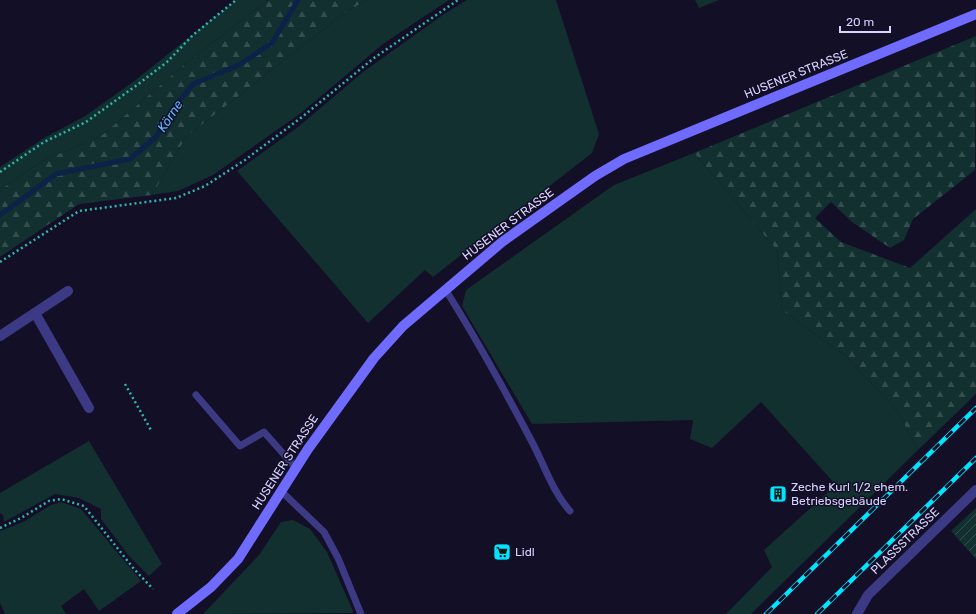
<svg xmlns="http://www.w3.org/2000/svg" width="976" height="614" font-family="Rubik,sans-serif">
<defs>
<pattern id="forest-firs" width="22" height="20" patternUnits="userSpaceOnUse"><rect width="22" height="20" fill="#12302f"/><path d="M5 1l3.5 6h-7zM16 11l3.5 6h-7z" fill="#344d4e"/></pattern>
<pattern id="garden-furrows" width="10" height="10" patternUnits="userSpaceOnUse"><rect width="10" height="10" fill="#12302f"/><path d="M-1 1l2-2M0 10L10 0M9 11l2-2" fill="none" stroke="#344d4e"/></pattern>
</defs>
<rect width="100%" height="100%" fill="#130f26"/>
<g fill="#12302f">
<polygon points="236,0 268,0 190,60 101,136 42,161 0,190 0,167 44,138 85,116 133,82"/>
<polygon points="367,0 449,0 383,44 301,113 213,175 178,191 152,195 186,137 343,14"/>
<polygon points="467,0 556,0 599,134 592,153 433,277 425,270 368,323 237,171 298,127 363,72 444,14"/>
<polygon points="695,0 719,0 699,8"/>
<polygon points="694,153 777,250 782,310 847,357 898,412 918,450 751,614 726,614 772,567 764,550 836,485 761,402 712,448 690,439 693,420 532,424 462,306 466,290 614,185"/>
<polygon points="89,441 162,564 149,576 129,556 101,519 101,509 79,498 55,494 4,522 3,515 0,513 0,493"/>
<polygon points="61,502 81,509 141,581 99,611 84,589 61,606 66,614 5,614 0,603 0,531 23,522 51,505"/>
<polygon points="293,520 310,529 327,552 353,611 352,613 203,614 259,555 281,522"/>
</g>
<g fill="url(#forest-firs)">
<polygon points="268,0 367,0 343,14 186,137 152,195 79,204 0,257 0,190 42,161 101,136 190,60"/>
<polygon points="976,36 975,170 913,219 904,240 890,248 852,222 831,202 815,218 841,242 910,268 976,209 976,394 918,450 898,412 847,357 782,310 777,250 694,153"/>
</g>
<polygon fill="url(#garden-furrows)" points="976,508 976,559 951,531"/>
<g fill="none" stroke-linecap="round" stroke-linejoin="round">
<polyline stroke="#0c2248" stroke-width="5" points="0,215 56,174 130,159 157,136 175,106 193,84 239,65 272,43 298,0"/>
<g stroke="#2fb8b0" stroke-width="2.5" stroke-dasharray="2 3" stroke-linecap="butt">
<polyline points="0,172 44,142 86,122 137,85 167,62 193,35 236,0"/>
<polyline points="0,262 79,211 176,198 205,186 245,160 302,117 374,58 458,0"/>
<polyline points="125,384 151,430"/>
<polyline points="0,528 21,518 49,501 61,499 84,506 134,569 153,589"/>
</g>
<g stroke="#3d3a85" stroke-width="7">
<path d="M445 289C476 338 504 389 531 440 544 464 552 491 570 511"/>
<polyline points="196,395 240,446 264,432 296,468"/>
<polyline points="281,491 324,532 338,558 361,614"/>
</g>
<g stroke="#3d3a85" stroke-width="10">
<polyline points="35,313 89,408"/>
<polyline points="0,336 68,291"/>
<polyline points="857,614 868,595 976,490"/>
</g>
<polyline stroke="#6f6bff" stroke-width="10" points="177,614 211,587 238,559 308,449 374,358 403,326 502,242 595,176 624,159 976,14"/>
<g stroke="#00e5ff" stroke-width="4.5">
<g id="rail">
<polyline points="766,614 976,408"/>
<polyline points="817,614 976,458"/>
</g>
</g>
<use href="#rail" stroke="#130f26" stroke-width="3" stroke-dasharray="9" stroke-linecap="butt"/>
</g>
<defs>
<g id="building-square" transform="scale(0.9)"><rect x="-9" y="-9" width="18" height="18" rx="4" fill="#00e5ff" stroke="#130f26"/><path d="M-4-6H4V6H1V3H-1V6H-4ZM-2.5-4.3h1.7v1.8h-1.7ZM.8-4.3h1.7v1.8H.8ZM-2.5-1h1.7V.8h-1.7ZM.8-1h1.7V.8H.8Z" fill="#111"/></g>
<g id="supermarket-square" transform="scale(0.9)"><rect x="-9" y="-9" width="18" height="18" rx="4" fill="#00e5ff" stroke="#130f26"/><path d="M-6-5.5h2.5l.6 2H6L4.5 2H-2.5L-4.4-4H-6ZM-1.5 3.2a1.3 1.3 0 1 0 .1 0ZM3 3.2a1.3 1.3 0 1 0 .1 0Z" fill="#111"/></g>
</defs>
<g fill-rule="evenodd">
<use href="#building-square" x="778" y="494"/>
<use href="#supermarket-square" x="502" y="552"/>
</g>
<g text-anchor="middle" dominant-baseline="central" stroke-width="3" stroke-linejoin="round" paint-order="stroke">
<g font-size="12" fill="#d9d4ff" stroke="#130f26">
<text transform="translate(796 74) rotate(-22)">HUSENER STRASSE</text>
<text transform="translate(508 224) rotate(-37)">HUSENER STRASSE</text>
<text transform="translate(285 462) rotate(-57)">HUSENER STRASSE</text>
<text transform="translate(905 541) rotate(-44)">PLASSSTRASSE</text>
</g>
<g font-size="12" fill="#d9d4ff" stroke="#130f26" text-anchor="start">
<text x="791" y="487">Zeche Kurl 1/2 ehem.<tspan x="791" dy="14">Betriebsgebäude</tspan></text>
<text x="515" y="552">Lidl</text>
</g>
<g font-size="13" font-style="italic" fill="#62b6ff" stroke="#130f26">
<text transform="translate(170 116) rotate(-57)">Körne</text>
</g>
</g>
<path d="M840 26v6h50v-6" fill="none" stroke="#d9d4ff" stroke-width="2"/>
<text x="846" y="26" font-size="12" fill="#d9d4ff" stroke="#130f26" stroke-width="3" paint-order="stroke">20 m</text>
</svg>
